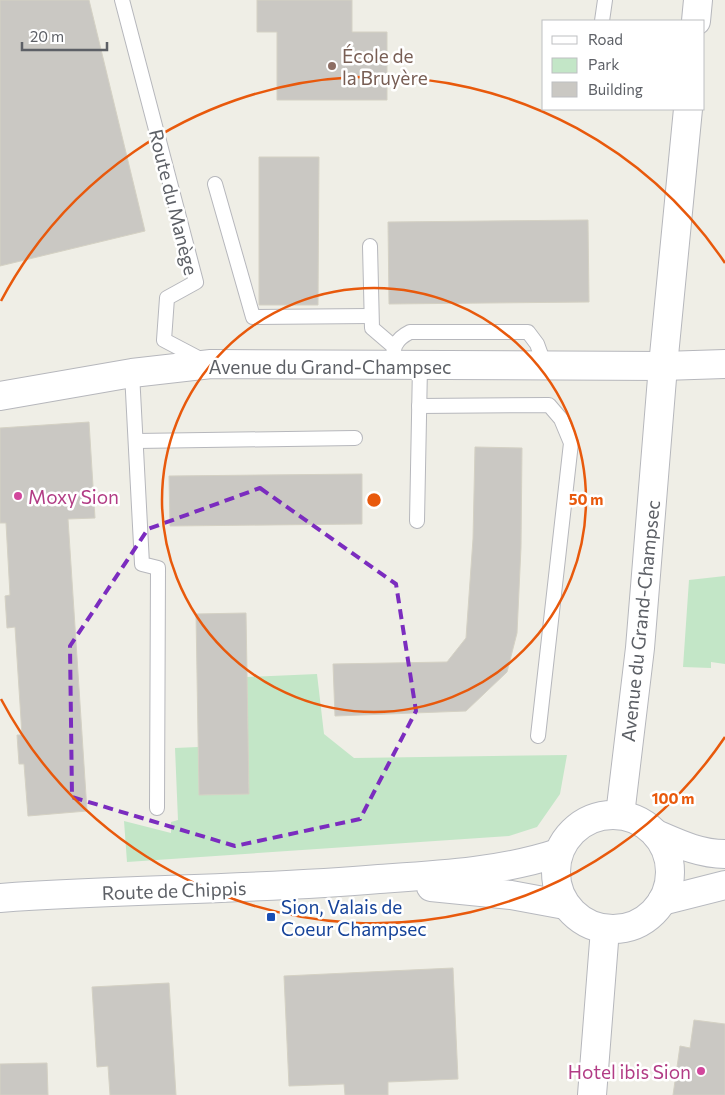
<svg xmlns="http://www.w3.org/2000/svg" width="725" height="1095" font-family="Commissioner,sans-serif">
<rect width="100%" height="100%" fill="#efeee6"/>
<g fill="#c3e6c7">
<polygon points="725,576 725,664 711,662 711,668 683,667 689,580"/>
<polygon points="317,674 324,734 354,758 567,755 560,794 537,827 509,836 127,862 124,821 171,833 171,822 178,820 175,748 198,747 199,795 249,794 247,677"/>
</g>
<g fill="#cac8c3" stroke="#d4d1c4">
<polygon points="0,0 89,0 145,231 0,266"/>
<polygon points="257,0 352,0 352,32 387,32 387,100 277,100 277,32 257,32"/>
<polygon points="259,157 319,157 318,305 259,305"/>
<polygon points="588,220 589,302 389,304 388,222"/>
<polygon points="89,422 95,518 68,519 87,811 28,816 24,764 19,764 17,735 22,735 15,627 7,628 5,596 10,595 6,523 0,523 0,428"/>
<polygon points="475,447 522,448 521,547 517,633 507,672 466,711 335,716 333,664 447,662 466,638 473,539"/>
<polygon points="362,474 362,524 170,526 169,476"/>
<polygon points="246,613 249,794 199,795 196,614"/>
<polygon points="453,968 458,1079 388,1082 388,1095 345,1095 344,1084 289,1086 284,976"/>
<polygon points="169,983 176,1095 110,1095 108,1066 97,1067 92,987"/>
<polygon points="694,1020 725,1024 725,1095 673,1095 680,1046 690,1048"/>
<polygon points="47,1063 48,1095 0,1095 0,1064"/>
</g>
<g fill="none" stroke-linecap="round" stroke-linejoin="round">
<g stroke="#b6b7bc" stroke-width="16">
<g id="lane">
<polyline points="122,0 196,282 167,298 164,340 204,361"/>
<polyline points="602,21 605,0"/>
<polyline points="215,184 253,317 371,316"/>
<polyline points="370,246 372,328 393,346"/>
<path d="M392 366C393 348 394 340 410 332H528L537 344 545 366"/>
<polyline points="132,373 142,564 158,568 157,808"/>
<polyline points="419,406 549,405 561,419 571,443 538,736"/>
<polyline points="136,441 355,438"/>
<polyline points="417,521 420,366"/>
</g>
</g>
<g stroke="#b6b7bc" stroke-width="30">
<g id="street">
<polyline points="696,21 698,0"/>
<polyline points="0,396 132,373 211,364 663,366 725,364"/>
<polyline points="620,815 640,648 663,366 688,109"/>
<polyline points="592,1095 605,929"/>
</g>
</g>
<g stroke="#b7b9bf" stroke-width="30">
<g id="secondary">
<circle cx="613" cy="872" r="57"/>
<path d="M656 834C679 844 700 854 725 854"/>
<polyline points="431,887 511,895 565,905"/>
<path d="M0 898C126 889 253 890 379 879 439 875 500 872 558 853"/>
<polyline points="662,901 725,885"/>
</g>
</g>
<use href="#lane" stroke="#fff" stroke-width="14"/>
<use href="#street" stroke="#fff" stroke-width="28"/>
<use href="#secondary" stroke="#fff" stroke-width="28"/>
</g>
<path fill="none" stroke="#7b2cbf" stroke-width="4" stroke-dasharray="10 6" stroke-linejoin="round" d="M260 488 396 584 416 711 360 819 235 846 72 797 70 646 148 529Z"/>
<g fill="none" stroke="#e8590c" stroke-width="2.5">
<circle cx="374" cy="500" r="212"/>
<path d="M725 737A423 423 0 0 1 1 699M1 301A423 423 0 0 1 725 263"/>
</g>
<circle fill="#8d6e63" stroke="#fff" stroke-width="2" cx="332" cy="66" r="5"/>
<g fill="#d1479c" stroke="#fff" stroke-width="2">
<circle cx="18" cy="496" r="5"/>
<circle cx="701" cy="1071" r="5"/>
</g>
<rect fill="#1a4fb4" stroke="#fff" stroke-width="2" x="266" y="912" width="10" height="10" rx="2.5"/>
<g text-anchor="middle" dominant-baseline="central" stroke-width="5" stroke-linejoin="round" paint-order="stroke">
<g font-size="19" fill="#785e54" stroke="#fff" text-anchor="start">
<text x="342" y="55">École de<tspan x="342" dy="22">la Bruyère</tspan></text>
</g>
<g font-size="19" fill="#5d6066" stroke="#fff">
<text transform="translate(174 202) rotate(76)">Route du Manège</text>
<text x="330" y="366">Avenue du Grand-Champsec</text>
<text transform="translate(640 621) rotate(-84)">Avenue du Grand-Champsec</text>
<text transform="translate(174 890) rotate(-2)">Route de Chippis</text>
</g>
<g font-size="19" fill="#b23c85" stroke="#fff" text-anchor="start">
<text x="28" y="496">Moxy Sion</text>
<text x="691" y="1071" text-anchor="end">Hotel ibis Sion</text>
</g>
<g font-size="19" fill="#164399" stroke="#fff" text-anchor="start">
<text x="281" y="906">Sion, Valais de<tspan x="281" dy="22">Coeur Champsec</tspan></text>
</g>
</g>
<circle cx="374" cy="500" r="8" fill="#e8590c" stroke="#fff" stroke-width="2.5"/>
<g font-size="15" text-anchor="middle" font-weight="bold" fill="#e8590c" stroke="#fff" stroke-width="5" stroke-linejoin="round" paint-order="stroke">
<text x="586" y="505">50 m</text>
<text x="673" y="804">100 m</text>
</g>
<rect x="542" y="20" width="162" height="90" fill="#ffffff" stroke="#bebfc2"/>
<rect x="552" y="36" width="25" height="8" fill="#ffffff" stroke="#bebfc2"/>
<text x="588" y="45" font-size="15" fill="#5d6066">Road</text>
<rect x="552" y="58" width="25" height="15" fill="#c3e6c7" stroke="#bebfc2"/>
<text x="588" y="70" font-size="15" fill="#5d6066">Park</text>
<rect x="552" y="82" width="25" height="15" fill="#cac8c3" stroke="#bebfc2"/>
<text x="588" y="95" font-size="15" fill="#5d6066">Building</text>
<path d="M22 42v8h85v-8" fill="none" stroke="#5d6066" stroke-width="2.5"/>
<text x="30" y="42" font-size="15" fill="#5d6066" stroke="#ffffff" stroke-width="4" paint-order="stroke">20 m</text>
</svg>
